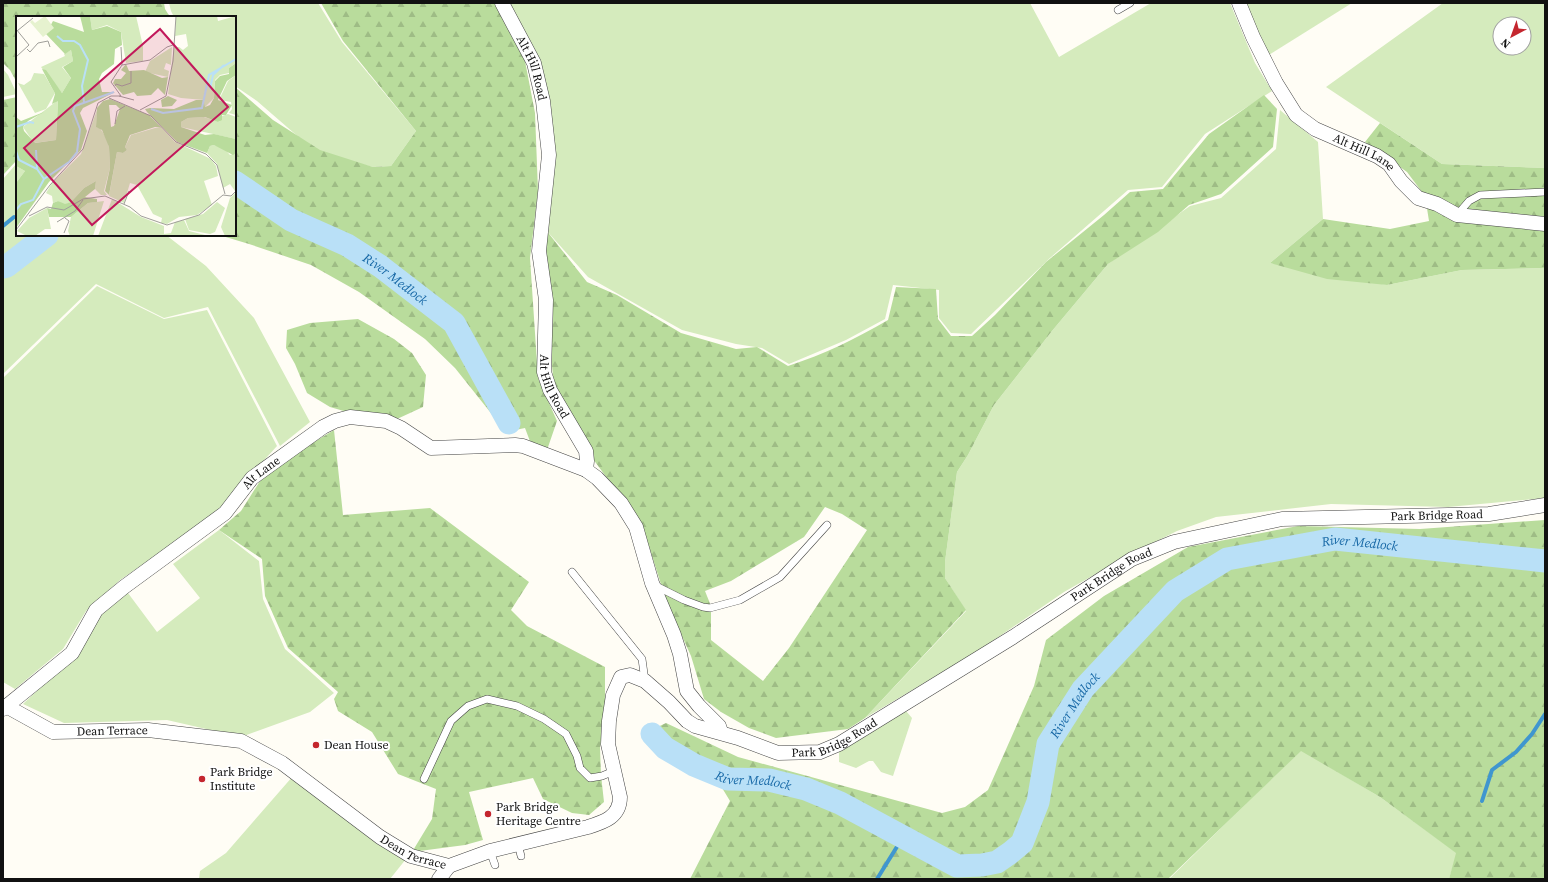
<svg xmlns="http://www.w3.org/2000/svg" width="1548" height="882" font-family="'Source Serif 4',serif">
<defs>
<pattern id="forest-firs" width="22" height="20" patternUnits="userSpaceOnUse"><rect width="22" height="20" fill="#b9dc9c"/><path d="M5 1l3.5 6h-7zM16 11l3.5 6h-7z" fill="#9ebc85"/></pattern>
</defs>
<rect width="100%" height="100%" fill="#fffdf5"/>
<g fill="#d5ebbd" fill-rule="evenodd">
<polygon points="169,3 318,3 342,42 416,131 391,166 373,167 317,153 257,101 235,86 235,17 174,17 171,11"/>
<polygon points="509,3 1030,3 1059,57 1151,3 1230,3 1255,63 1272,91 1205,134 1162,187 1128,190 1050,258 971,334 951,333 939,318 939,290 893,285 885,319 846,340 789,364 762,348 736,344 682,330 588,277 546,230 553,131 543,71"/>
<polygon points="1245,3 1352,3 1267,56"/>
<path d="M1443 3H1545V168L1442 164 1326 87ZM1500 24H1524V48H1500Z"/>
<polygon points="3,69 8,75 17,94 3,97"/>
<polygon points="1280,110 1318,142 1323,219 1270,263 1387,285 1462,270 1545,268 1545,498 1448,507 1331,504 1216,517 1177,531 1131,554 1064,592 978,651 865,718 966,611 945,578 945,562 957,472 968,455 994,405 1052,331 1108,264 1190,206 1221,198 1276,149"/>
<polygon points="17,163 17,235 166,235 206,266 254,318 310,422 280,446 208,307 164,318 96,284 3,374 3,179"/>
<polygon points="97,286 164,319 207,310 277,446 213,516 120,580 86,611 63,649 15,689 3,682 3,378"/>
<polygon points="219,530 259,561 263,599 285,649 334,693 310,712 241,737 167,720 64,723 23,704 74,656 100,611 128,593 157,632 200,598 173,564"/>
<polygon points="906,711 912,718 893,776 881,772 873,761 869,761 856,768 839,762 839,751"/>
<polygon points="1301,750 1380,797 1457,853 1449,879 1169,879"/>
<polygon points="293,776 406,859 390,879 199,879 200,871 226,853"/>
</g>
<g fill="url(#forest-firs)" fill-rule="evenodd">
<polygon points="3,3 164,3 165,9 170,17 17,17 17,83 10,70 3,63"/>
<polygon points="321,3 494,3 525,61 535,113 538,191 530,258 538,378 557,421 547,450 531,444 525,428 506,432 455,368 425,339 359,292 311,265 249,244 219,235 235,235 235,87 273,120 320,150 373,167 391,166 416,131 343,41"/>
<path d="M1264 95 1277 109 1273 147 1221 194 1189 205 1158 232 1108 264 1052 331 994 405 968 455 957 472 945 562V578L966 610 865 718 848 729 776 738 749 728 721 712 704 699 691 656 667 603 644 531 625 498 607 478 593 459 554 387 551 355 544 254 546 230 587 282 617 295 681 333 736 349 757 347 788 366C825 354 855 339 888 320L896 287 936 289 938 319 951 336H972L995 315 1046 262 1104 215 1130 192 1163 189 1209 134ZM825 507 842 514 867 530 789 648 763 681 711 640V606L705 591 731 581 804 537Z"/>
<polygon points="17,97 17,160 3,175 3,100"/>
<polygon points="1380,123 1442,164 1545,168 1545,268 1462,270 1387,285 1327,279 1270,263 1323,219 1390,229 1429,221 1425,196 1407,172 1365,142"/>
<polygon points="358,319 394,339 412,353 426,375 423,407 397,419 354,414 330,407 307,393 295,364 286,348 287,330 310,323"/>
<polygon points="334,430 343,515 430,508 529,582 511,610 527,626 605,667 605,705 600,748 601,775 604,802 589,815 572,813 543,799 533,778 469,792 483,840 465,845 412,852 432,819 436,789 398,774 372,732 338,711 334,699 338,692 288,648 265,596 262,559 219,530 241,511 260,481 291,456"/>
<polygon points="1545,520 1545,879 1449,879 1456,853 1380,797 1301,751 1168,879 690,879 730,801 710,768 643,734 666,723 738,757 942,813 965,807 988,790 1034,686 1046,640 1104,596 1188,547 1298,526 1420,529"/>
</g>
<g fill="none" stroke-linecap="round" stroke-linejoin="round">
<g stroke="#3f96cf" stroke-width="4">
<polyline points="3,226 14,217"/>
<polyline points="1482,801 1492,770 1516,752 1532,734 1545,714"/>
<polyline points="877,879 903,837"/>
</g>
<g stroke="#b9e0f7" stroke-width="23">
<path id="s1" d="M235 182 291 220 347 245 380 266 454 323 509 423"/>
<polyline points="3,267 7,266 47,235"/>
<path id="s2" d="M652 734 665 748 694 765 728 779 769 780 806 789 840 803 957 866 982 865 997 862 1010 853 1022 843 1038 802 1048 744 1083 689 1175 591 1227 559 1335 539 1545 561"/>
</g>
<g stroke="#444" stroke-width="8">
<g id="service">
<polyline points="1118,10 1130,3"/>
<polyline points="1457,215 1469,201 1480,195 1545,192"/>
<polyline points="572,572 642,659 645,681"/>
<polyline points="654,585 684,600 703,607 710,608 740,600 780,577 827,525"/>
<polyline points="424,779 451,721 468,706 487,699 517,706 544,719 566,734 577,756 580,768 590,778 602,776 614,771"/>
<polyline points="518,844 521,856"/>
<polyline points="490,851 495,865"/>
</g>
</g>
<g stroke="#444" stroke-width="15">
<g id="minor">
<path id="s3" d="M502 3 534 63 543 101 549 155 539 251 546 300 544 372 550 390 586 451 587 461 586 470"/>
<path id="s4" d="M1239 3 1253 37 1276 83 1296 115 1315 129 1377 156 1389 164 1401 181 1418 198 1437 204 1457 215 1545 224"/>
<path id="s5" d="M6 706 53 732 148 730 241 741 282 763 380 837 411 856 449 866 490 851 588 827C604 822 620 817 620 797L608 744 609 721 613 695 621 677 630 675 645 681 669 702 687 721 695 726 738 738 778 753 820 752 839 744 1013 637 1132 559 1174 542 1282 519 1489 514 1545 505"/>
<path id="s6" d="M3 709 72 653 96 610 124 587 225 513 252 478 323 427 335 421 350 417 386 421 401 428 431 448 515 445 523 446 586 470 597 478 621 503 636 527 652 583 674 635 680 654 687 691 699 706 719 726 721 732"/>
<polyline points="439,879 449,866"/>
</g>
</g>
<use href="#service" stroke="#fff" stroke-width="7"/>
<use href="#minor" stroke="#fff" stroke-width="14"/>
</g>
<g fill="#c4262e" stroke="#fff" stroke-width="1.5">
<circle cx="316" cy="745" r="4"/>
<circle cx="202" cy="779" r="4"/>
<circle cx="488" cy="814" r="4"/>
</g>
<g text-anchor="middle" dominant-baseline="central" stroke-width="4" stroke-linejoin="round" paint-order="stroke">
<g font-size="12" fill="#111" stroke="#fff">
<text stroke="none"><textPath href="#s3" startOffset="72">Alt Hill Road</textPath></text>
<text stroke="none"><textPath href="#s4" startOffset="204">Alt Hill Lane</textPath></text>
<text stroke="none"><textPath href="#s3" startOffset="396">Alt Hill Road</textPath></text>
<text stroke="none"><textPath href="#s6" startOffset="354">Alt Lane</textPath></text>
<text stroke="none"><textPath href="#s5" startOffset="1703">Park Bridge Road</textPath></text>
<text stroke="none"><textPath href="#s5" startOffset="1367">Park Bridge Road</textPath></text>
<text stroke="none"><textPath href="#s5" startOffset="113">Dean Terrace</textPath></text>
<text stroke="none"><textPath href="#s5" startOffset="1043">Park Bridge Road</textPath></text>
<text stroke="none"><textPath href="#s5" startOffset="449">Dean Terrace</textPath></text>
</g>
<g font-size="12" fill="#111" stroke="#fff" text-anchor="start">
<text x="324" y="745">Dean House</text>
<text x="210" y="772">Park Bridge<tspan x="210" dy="14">Institute</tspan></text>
<text x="496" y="807">Park Bridge<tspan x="496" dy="14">Heritage Centre</tspan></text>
</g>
<g font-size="13" font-style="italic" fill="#1768a6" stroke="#fff">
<text stroke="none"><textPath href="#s1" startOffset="188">River Medlock</textPath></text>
<text stroke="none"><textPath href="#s2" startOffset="908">River Medlock</textPath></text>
<text stroke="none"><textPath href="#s2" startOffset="560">River Medlock</textPath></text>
<text stroke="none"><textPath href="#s2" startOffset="115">River Medlock</textPath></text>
</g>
</g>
<g transform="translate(16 16)">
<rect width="220" height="220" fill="#fffdf5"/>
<path d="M74 0H120L127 30V45L110 47 105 16 91 9 76 14ZM201 0 202 5 220 0V47L213 52V57L204 59 199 64 198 82 189 91 188 84 165 82 152 78 158 31H163L167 34 172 30 170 18 159 20 160 1ZM156 31 155 49 150 47 148 53 153 55 152 61 129 56 134 45ZM55 34 57 45 46 51 55 62 46 77 25 51 49 40 48 38ZM220 59V99L213 97 216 93 215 86 203 84 212 65ZM42 84 40 124 18 127 7 111ZM81 94 80 111 84 112 91 123 93 131 94 152 88 175 91 179H85L79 173 80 165 68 172 55 186 48 189 42 185 37 187 36 180 30 177 36 167 65 138ZM212 98 220 101V123L165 111V106L172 102 188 101 203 106 206 100ZM139 112H146L159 126 195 143 200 150 202 160 188 165 196 189 181 199 163 201 151 208 145 207 146 202 137 198 121 169 114 167 108 187 93 180 101 136 107 137 111 134 109 131 115 119ZM198 129 208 132 214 139 220 137 219 175 214 168 207 172 201 148 191 137 194 130ZM0 150 9 155 0 167ZM220 176V220H209L205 211 214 182ZM96 183 125 201 148 210V218L155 217 159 206 168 204 173 215 193 220H82ZM88 185 77 220H54L52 215 55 201 72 187ZM201 186 209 192 199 216 194 218 173 214 169 203 187 198ZM31 192 35 213H29L19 220H11L1 215 13 202Z" fill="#d5ebbd"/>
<path d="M64 0H74L76 14 91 10 105 16 106 29 99 33 98 48 86 57 83 63 86 76H99L67 92 64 97 71 115 65 134 33 166 0 212V167L9 155 0 150V101L5 105 28 96 12 105 7 111 8 115 19 127 40 124 42 85 36 88 39 78 26 53 30 54 46 77 55 62 47 51 57 45 55 34 49 38 30 18 37 5 68 16ZM220 47V59L211 65 202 84 216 89 210 99H206V104L202 106 189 101 172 102 165 106V111L189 119 198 118 220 123V137L217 139 198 129 194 130 191 137 161 126 131 96 129 93 134 92 158 93 180 84H188L189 91 194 89 198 82 199 65 204 60 213 58V52ZM110 48 113 55 128 54 146 62 152 61 149 79 142 72 135 79 121 80 118 76 107 79 97 67 99 63H105L110 57 105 54ZM152 80 161 84 156 90 146 91 145 84ZM94 83 133 99 146 112 139 111 114 119 109 131 111 134 107 137 101 136 93 179 89 175 94 152 93 131 86 114 80 111 81 92 87 85ZM93 89H100L104 93 98 110 95 111ZM80 165 79 173 69 181 81 183V186L72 187 55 201H33L31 192 35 193 37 187 42 185 49 188 55 186 68 172Z" fill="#b9dc9c" fill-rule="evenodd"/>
<path d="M18 57 28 58 39 77 30 93 19 97 2 67 8 69 15 64Z" fill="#d5ebbd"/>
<path d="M29 0 38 12 27 21 14 6 16 4 19 7Z" fill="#e6f2cf"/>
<path fill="none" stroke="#b9e0f7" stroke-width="2" d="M41 20 47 25H58L64 29 72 44 66 70 68 86M194 73 197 59 208 49M135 93 147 97 186 92 193 59 220 43M0 111 14 106 18 107M20 134 21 153M0 135 3 144 21 153 28 163M0 194 5 188 17 184 28 163 53 146 61 136 64 113 57 95 59 90 98 76"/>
<path fill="none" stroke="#a09f9a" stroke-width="1" d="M0 13 13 29 0 41M1 15 17 2M105 31 106 49M11 33 14 36 22 27 32 25 34 31M99 70 100 68 106 70 115 67V55M103 80 118 84M93 82 135 100 160 126 190 138 201 149 209 178M124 94 150 80 157 45 160 0M99 108 101 95 109 90M108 188 113 175M13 200 31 191 48 194 67 183 89 180 114 191 125 200 151 209 183 199 207 179 215 180 220 175M41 206 59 195 67 184M0 214 34 169 67 133 82 87 95 80H105L95 66 106 49 134 44 151 31 157 29M48 217 53 205 49 202"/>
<path fill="#c2185b" fill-opacity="0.15" stroke="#c2185b" stroke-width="2" d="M144 13 212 91 76 209 8 132Z"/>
<rect width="220" height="220" fill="none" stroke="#111" stroke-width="2"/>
</g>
<rect width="1548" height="882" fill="none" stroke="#111111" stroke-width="8"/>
<g transform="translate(1512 36) rotate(221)"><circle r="19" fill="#ffffff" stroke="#a0a0a0"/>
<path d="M0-3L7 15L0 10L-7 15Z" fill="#c4262e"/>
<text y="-6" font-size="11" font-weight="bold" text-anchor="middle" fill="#111111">N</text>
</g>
</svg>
